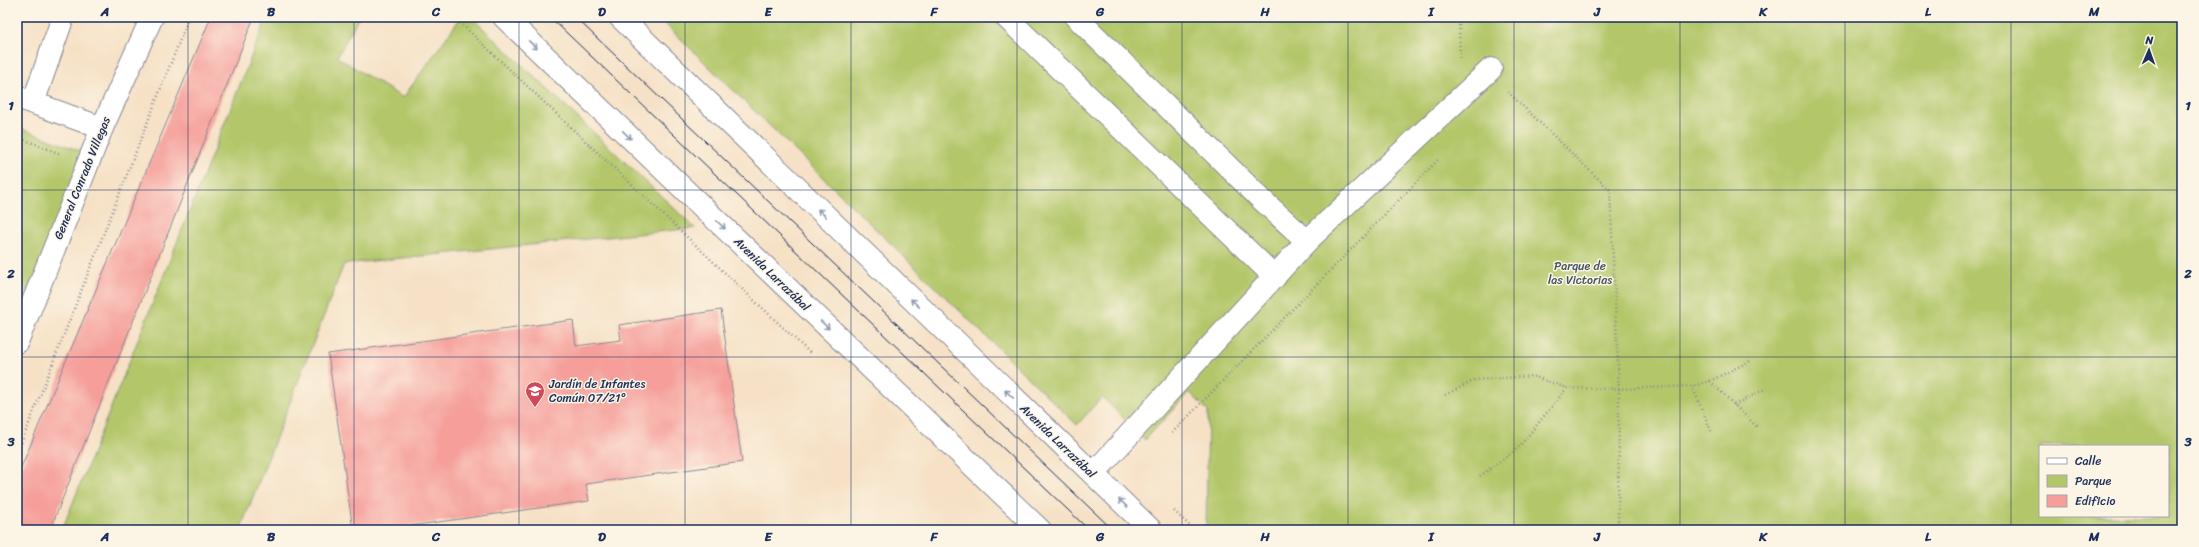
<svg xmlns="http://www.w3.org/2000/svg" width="2199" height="547" font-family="Sriracha,sans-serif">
<rect width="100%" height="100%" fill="#fcf5e5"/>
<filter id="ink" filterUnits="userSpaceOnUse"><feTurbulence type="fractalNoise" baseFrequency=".025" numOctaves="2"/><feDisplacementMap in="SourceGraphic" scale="8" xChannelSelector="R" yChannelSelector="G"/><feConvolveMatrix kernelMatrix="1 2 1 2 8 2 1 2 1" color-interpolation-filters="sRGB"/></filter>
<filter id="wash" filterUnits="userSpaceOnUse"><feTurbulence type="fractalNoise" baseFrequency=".012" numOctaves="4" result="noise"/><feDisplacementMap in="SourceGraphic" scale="16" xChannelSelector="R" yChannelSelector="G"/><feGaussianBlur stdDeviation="0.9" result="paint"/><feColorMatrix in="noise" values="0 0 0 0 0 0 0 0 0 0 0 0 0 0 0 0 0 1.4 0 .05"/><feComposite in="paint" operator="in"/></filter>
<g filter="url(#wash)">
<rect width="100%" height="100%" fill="#f6e1c6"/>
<g fill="#b3c76a" stroke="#677b64" fill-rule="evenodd">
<polygon points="267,17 359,17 337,57 403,98 461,17 471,17 695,228 344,264 240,530 62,530"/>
<path d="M658 17H2182V530H1206L1208 411 1189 392 1145 440 1102 397 1077 425ZM2040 446H2168V516H2040Z"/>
<polygon points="17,127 96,157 17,310"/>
</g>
<g id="blocks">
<g fill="#f59e9a">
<polygon points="211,17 254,17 50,530 17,530 17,477"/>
<polygon points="721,310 742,462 586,484 589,501 381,530 353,530 328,354 573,320 576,346 621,340 619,325"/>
</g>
</g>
</g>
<g filter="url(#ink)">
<use href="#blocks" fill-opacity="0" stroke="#888892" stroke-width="1"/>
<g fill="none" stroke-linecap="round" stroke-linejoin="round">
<g stroke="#888892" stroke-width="24">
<g id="minor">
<polyline points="1006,17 1275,277"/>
<polyline points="1076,17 1261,199 1307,241"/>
<polyline points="17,97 102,128"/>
<polyline points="33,103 63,17"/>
<polyline points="17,342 102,128 152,17"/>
<polyline points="1093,474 1307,241 1491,69"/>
</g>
</g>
<g stroke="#888892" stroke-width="24">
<g id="major">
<polyline points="504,17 1040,530"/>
<polyline points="620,17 1151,530"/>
</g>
</g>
<g stroke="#888892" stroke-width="2.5" stroke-dasharray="1 3" stroke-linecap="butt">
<polyline points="454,17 810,353"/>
<polyline points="1459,17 1460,59"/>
<polyline points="1508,92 1610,190 1619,389 1618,530"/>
<polyline points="17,137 61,154"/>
<polyline points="1710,381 1757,427"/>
<polyline points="1692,386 1712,433"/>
<polyline points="1445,395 1475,380 1532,376 1567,388"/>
<polyline points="1734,405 1765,389"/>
<polyline points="1172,433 1438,160"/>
<polyline points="17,454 189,17"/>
<polyline points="1480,476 1518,448 1567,388 1619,389 1692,386 1710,381 1752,360"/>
<polyline points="1174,511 1194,530"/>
</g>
<use href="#minor" stroke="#fff" stroke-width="22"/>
<use href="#major" stroke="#fff" stroke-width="22"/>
<g stroke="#1b2f5e" stroke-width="1">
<polyline points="550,17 1089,530"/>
<polyline points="575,17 1113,530"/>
</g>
</g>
<defs><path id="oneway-shaft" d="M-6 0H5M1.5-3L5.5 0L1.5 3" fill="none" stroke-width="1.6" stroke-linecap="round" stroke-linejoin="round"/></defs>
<g stroke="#8d97ae">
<use href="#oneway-shaft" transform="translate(533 45) rotate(44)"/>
<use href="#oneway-shaft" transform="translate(627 135) rotate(44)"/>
<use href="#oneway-shaft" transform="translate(822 213) rotate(-136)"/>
<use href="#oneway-shaft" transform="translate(721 225) rotate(44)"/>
<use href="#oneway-shaft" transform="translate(915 303) rotate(-136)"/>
<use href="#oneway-shaft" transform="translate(825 325) rotate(44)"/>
<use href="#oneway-shaft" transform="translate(1009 394) rotate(-136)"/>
<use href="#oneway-shaft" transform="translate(1123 503) rotate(-136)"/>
</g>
</g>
<path fill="none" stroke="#1b2f5e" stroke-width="1" stroke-opacity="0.55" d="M188 17V530M354 17V530M519 17V530M685 17V530M851 17V530M1017 17V530M1182 17V530M1348 17V530M1514 17V530M1680 17V530M1845 17V530M2011 17V530M17 190H2182M17 357H2182"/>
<defs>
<g id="school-pin" transform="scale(1)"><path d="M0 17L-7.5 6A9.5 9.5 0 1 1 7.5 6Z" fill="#d1495b" stroke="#fcf5e5"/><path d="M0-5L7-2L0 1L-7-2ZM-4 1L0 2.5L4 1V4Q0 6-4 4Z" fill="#fff"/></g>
</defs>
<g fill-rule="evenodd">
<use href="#school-pin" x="535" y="391"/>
</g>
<g text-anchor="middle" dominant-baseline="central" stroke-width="3" stroke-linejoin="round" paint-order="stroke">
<g font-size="12" fill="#1b2f5e" stroke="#fcf5e5">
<text transform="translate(82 178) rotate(-68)">General Conrado Villegas</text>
<text transform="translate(772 274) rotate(44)">Avenida Larrazábal</text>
<text transform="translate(1058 441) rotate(44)">Avenida Larrazábal</text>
</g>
<g font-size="12" fill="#415561" stroke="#fcf5e5">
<text x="1580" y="266">Parque de<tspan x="1580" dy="14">las Victorias</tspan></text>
</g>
<g font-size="12" fill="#1b2f5e" stroke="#fcf5e5" text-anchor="start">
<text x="549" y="384">Jardín de Infantes<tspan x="549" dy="14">Común 07/21°</tspan></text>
</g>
</g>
<rect width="2199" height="547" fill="none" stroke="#fcf5e5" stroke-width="44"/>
<rect x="2039" y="445" width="130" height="72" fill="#fcf5e5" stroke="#a2a6af"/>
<rect x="2047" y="458" width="20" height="6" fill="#ffffff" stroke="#a2a6af"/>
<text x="2075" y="465" font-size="12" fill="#1b2f5e">Calle</text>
<rect x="2047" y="475" width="20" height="12" fill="#b3c76a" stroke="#a2a6af"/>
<text x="2075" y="485" font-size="12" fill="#1b2f5e">Parque</text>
<rect x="2047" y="495" width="20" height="12" fill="#f59e9a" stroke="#a2a6af"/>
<text x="2075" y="505" font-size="12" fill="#1b2f5e">Edificio</text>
<g transform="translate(2149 50) rotate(2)" stroke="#fcf5e5" stroke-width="3" paint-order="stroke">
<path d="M0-3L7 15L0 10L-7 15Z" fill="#1b2f5e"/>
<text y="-6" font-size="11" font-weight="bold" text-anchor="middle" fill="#1b2f5e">N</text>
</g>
<rect x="22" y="22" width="2155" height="503" fill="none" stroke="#1b2f5e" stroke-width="1.5"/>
<g font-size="13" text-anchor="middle" font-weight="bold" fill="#1b2f5e">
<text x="105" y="16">A</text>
<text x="271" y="16">B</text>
<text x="436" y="16">C</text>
<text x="602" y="16">D</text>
<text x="768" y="16">E</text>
<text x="934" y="16">F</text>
<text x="1100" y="16">G</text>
<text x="1265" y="16">H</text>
<text x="1431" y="16">I</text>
<text x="1597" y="16">J</text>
<text x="1763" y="16">K</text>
<text x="1928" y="16">L</text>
<text x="2094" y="16">M</text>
<text x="11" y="110">1</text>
<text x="2188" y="110">1</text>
<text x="11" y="278">2</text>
<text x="2188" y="278">2</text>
<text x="11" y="446">3</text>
<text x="2188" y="446">3</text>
<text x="105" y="541">A</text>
<text x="271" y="541">B</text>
<text x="436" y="541">C</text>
<text x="602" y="541">D</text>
<text x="768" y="541">E</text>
<text x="934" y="541">F</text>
<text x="1100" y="541">G</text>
<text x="1265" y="541">H</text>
<text x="1431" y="541">I</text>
<text x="1597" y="541">J</text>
<text x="1763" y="541">K</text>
<text x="1928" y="541">L</text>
<text x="2094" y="541">M</text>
</g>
</svg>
